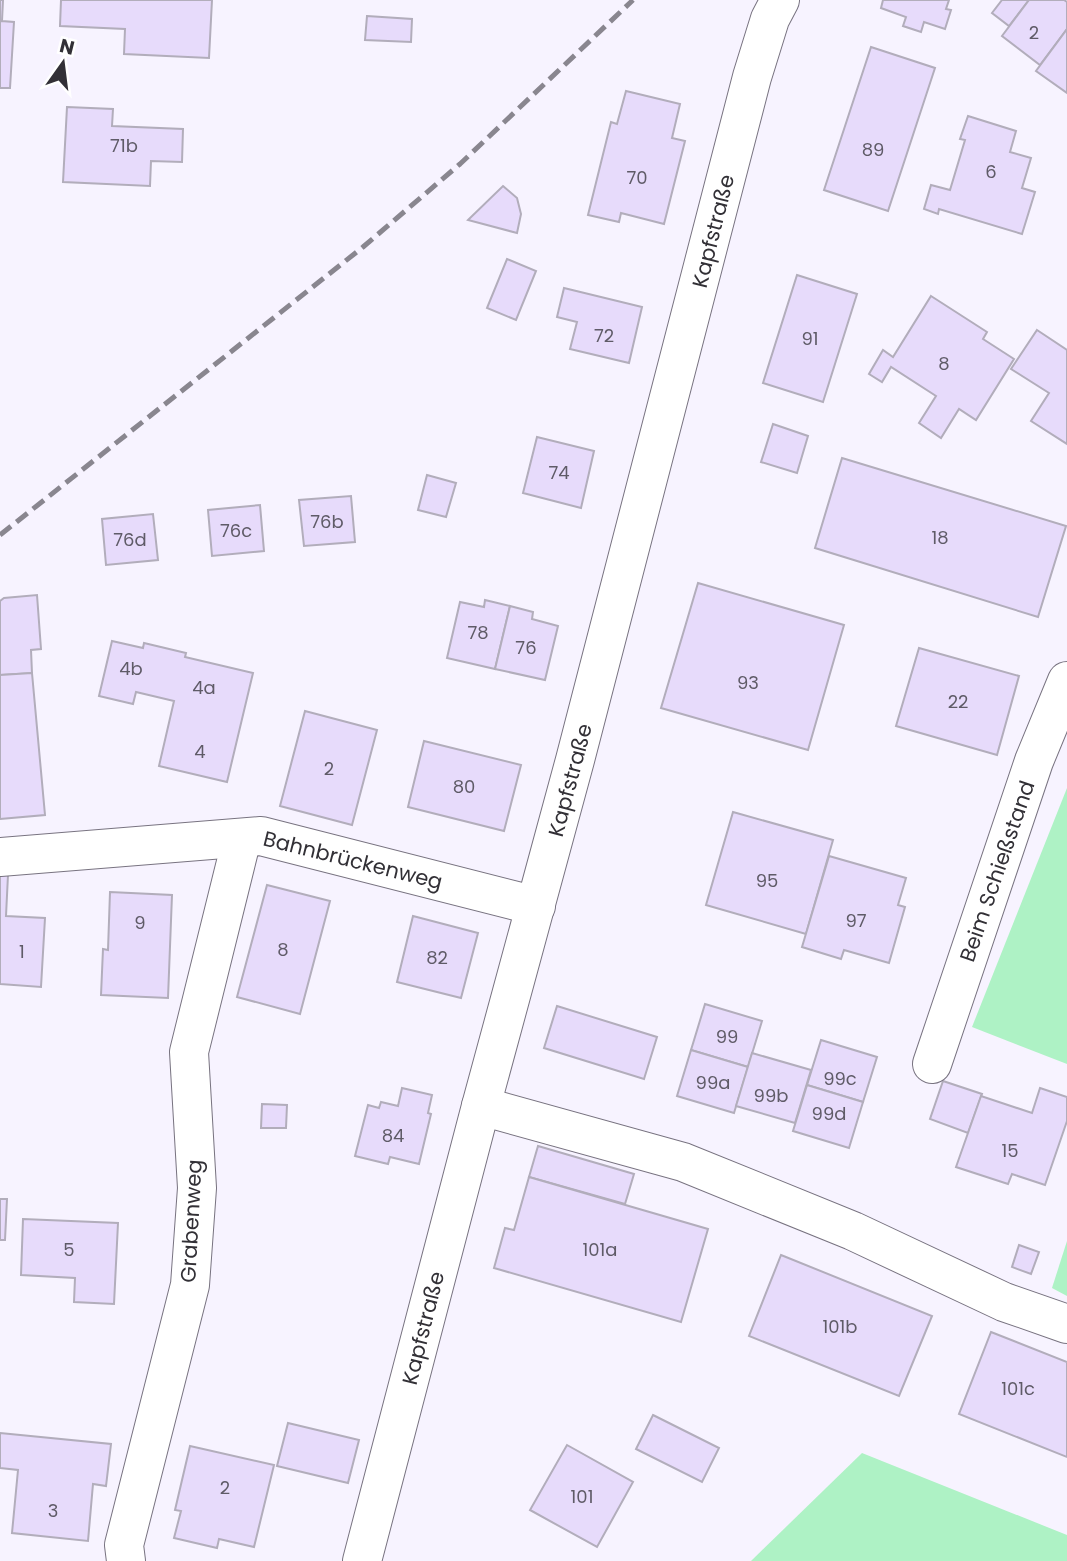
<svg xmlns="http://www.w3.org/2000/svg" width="1067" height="1561" font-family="Poppins,sans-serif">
<rect width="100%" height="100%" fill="#f7f3ff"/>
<g fill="#aef2c5">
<polygon points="1067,788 1067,1064 972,1027"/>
<polygon points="1067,1241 1067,1296 1052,1288"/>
<polygon points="862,1453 1067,1535 1067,1561 751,1561"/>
</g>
<g fill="#e7dbfb" stroke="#b2adbb" stroke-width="2">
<polygon points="0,0 3,0 2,21 14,22 10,88 0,88"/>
<polygon points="61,0 212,0 209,58 124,54 125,29 60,26"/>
<polygon points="883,0 949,0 946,9 951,10 945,29 924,22 921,32 903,26 906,17 881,8"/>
<polygon points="1002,0 1029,0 1009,26 992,13"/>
<polygon points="1029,0 1064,0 1067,2 1067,29 1040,65 1002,36"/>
<polygon points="367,16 412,19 411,42 365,40"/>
<polygon points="1067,29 1067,93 1036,71"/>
<polygon points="871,47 935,68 888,211 824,190"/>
<polygon points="626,91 680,104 672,138 685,141 664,224 621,213 619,222 588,215 611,122 617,124"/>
<polygon points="67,107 113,109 112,126 183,129 182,162 151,161 150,186 63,182"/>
<polygon points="968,116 1016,131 1010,152 1031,158 1022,188 1035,192 1022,234 939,209 938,214 924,209 931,185 950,190 965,140 960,139"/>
<polygon points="503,186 517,198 521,214 517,233 468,220"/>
<polygon points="507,259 536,271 516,320 487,308"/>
<polygon points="797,275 857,294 823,402 763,383"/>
<polygon points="564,288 642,307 629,363 570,349 577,322 557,317"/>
<polygon points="931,296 987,332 983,339 1014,359 976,420 959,409 941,438 919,423 936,396 891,367 882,382 869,374 883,350 893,357"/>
<polygon points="1037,330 1067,350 1067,444 1031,421 1049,393 1011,369"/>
<polygon points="773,424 808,436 797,473 761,462"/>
<polygon points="537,437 594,451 581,508 523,493"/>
<polygon points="842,458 1066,526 1038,617 815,548"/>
<polygon points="427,475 456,483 446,517 418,510"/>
<polygon points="351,496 355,542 304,546 299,500"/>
<polygon points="260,505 264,551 212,556 208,510"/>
<polygon points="153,514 158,560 106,565 102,519"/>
<polygon points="698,583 844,625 808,750 661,708"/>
<polygon points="37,595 41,649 31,650 32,673 0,675 0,601 4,598"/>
<polygon points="485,600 510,606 495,669 447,658 460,602 484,607"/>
<polygon points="510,606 533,612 532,619 558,626 545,680 495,669"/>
<polygon points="112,641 143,648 144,643 186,653 185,657 253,673 227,782 159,766 174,701 136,692 133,704 99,696"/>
<polygon points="919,648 1019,676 997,755 896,726"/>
<polygon points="32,673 45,815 0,819 0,675"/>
<polygon points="305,711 377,730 352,825 280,806"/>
<polygon points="424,741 521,765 504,831 408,807"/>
<polygon points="733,812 833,840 806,934 706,905"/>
<polygon points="829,856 906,878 898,905 905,907 889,963 844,950 841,959 802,947"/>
<polygon points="0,875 8,875 6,916 45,918 41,987 0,984"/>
<polygon points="267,885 330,901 300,1014 237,997"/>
<polygon points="110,892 172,895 168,998 101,995 103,949 108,950"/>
<polygon points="413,916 478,933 461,998 397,982"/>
<polygon points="705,1004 762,1021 748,1067 691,1050"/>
<polygon points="557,1006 657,1037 644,1079 544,1048"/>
<polygon points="821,1040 877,1057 863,1102 807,1085"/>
<polygon points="691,1050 748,1067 734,1113 677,1096"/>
<polygon points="752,1053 811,1070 795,1123 736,1106"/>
<polygon points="943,1081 982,1094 968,1133 930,1119"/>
<polygon points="807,1085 863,1102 849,1148 793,1131"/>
<polygon points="402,1088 432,1095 428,1113 431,1114 419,1164 390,1157 388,1164 355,1156 368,1105 379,1108 381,1102 398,1106"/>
<polygon points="1040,1088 1067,1097 1067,1121 1045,1185 1012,1174 1008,1184 956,1167 981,1096 1032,1113"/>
<polygon points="262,1104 287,1105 286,1128 261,1128"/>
<polygon points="538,1146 634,1174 625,1204 529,1177"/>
<polygon points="529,1177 708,1229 681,1322 494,1268 505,1228 514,1230"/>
<polygon points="0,1199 7,1199 5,1240 0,1240"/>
<polygon points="23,1219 118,1223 114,1304 74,1302 75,1278 21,1275"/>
<polygon points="1019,1245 1039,1252 1031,1274 1012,1267"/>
<polygon points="781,1255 932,1316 899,1396 749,1336"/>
<polygon points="991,1332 1067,1362 1067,1457 959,1414"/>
<polygon points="653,1415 719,1448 702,1482 636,1449"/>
<polygon points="288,1423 359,1440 348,1483 277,1466"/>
<polygon points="0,1433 111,1444 106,1486 93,1484 88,1541 12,1533 18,1470 0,1468"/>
<polygon points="567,1445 633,1482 597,1547 530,1510"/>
<polygon points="190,1446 274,1465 254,1547 219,1539 217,1548 174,1538 181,1511 175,1510"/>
</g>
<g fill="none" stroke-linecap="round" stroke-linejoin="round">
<g stroke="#787380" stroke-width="40">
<g id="minor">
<polyline points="0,857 261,836 536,906"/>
<polyline points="932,1064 1034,761 1067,681"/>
<polyline points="481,1106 683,1162 853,1231 1004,1302 1067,1324"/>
<polyline points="126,1561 124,1545 190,1285 197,1188 189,1052 242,838"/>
<polyline points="362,1561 481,1106 575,760 752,77 770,19 780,0"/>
</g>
</g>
<use href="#minor" stroke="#fff" stroke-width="38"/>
<polyline stroke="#89868f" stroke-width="5" stroke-dasharray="14 7" stroke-linecap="butt" points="0,535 363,247 460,164 633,0"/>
</g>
<g text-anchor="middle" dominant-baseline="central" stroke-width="5" stroke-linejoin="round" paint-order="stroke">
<g font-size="18" fill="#5f5b67">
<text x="1034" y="32">2</text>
<text x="124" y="145">71b</text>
<text x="873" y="149">89</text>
<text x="991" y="171">6</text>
<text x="637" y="177">70</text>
<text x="604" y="335">72</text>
<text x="810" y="338">91</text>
<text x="944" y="363">8</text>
<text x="559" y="472">74</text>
<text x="327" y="521">76b</text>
<text x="236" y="530">76c</text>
<text x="940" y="537">18</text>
<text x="130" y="539">76d</text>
<text x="478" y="632">78</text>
<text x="526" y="647">76</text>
<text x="131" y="668">4b</text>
<text x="748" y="682">93</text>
<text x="204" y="687">4a</text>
<text x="958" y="701">22</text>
<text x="200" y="751">4</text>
<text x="329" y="768">2</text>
<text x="464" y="786">80</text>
<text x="767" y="880">95</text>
<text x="856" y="920">97</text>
<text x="140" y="922">9</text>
<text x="283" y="949">8</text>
<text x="22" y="951">1</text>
<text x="437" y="957">82</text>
<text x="727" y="1036">99</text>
<text x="840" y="1078">99c</text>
<text x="713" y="1082">99a</text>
<text x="771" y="1095">99b</text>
<text x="829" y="1113">99d</text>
<text x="393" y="1135">84</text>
<text x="1010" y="1150">15</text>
<text x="69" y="1249">5</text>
<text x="600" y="1249">101a</text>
<text x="840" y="1326">101b</text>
<text x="1018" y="1388">101c</text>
<text x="225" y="1487">2</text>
<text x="582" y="1496">101</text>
<text x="53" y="1510">3</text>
</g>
<g font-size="21" fill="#323036" stroke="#fff">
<text transform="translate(713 231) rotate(-76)">Kapfstraße</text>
<text transform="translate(570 780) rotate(-75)">Kapfstraße</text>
<text transform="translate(353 860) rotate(14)">Bahnbrückenweg</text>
<text transform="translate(997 871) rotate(-71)">Beim Schießstand</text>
<text transform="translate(191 1221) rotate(-87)">Grabenweg</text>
<text transform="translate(423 1328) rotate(-76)">Kapfstraße</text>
</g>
</g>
<g transform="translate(63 63) rotate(14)" stroke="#ffffff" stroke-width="5" paint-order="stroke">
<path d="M0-5L12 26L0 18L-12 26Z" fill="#323036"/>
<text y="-10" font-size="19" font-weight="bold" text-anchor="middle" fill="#323036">N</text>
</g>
</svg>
